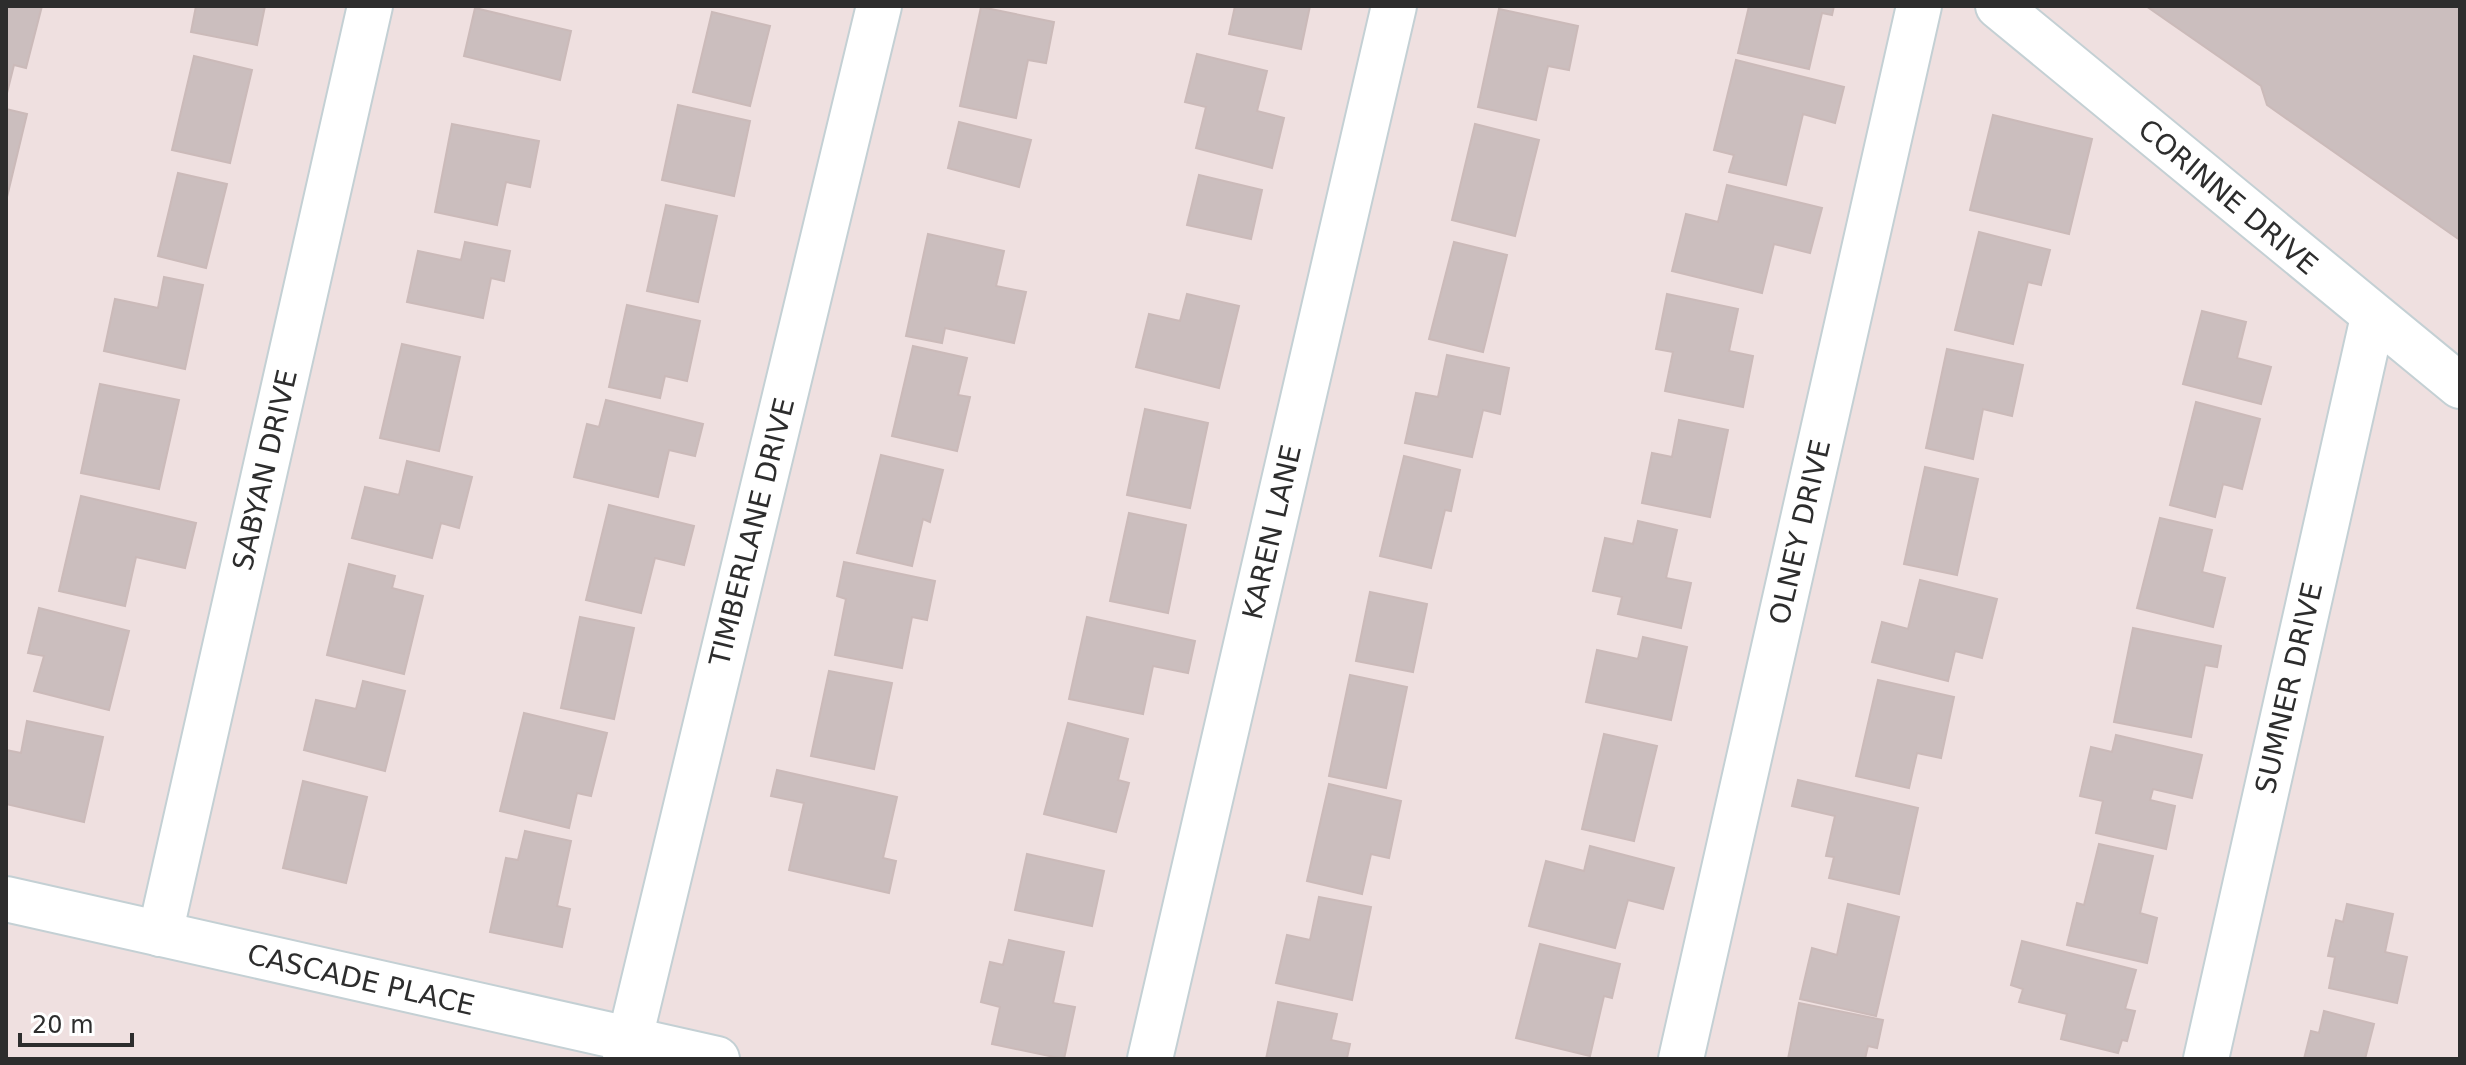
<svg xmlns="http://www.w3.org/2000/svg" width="2466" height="1065" font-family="'DejaVu Sans',sans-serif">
<rect width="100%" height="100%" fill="#efe0e0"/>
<g fill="#cbbebe" stroke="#cbbab9" stroke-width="2">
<polygon points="6,6 42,6 26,68 14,65 6,97"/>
<polygon points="196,6 265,6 257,45 191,32"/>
<polygon points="1235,6 1310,6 1301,49 1229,34"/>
<polygon points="1749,6 1834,6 1832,15 1822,13 1809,69 1738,53"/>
<polygon points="2146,6 2460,6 2460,240 2267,105 2261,86"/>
<polygon points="981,7 1054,22 1046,63 1028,60 1016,118 960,106"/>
<polygon points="475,8 571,31 560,80 464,56"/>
<polygon points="1499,9 1578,26 1569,70 1548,66 1536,120 1478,107"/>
<polygon points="712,12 770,26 750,106 693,92"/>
<polygon points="1197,54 1267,71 1257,111 1284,118 1272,168 1196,148 1206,107 1185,102"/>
<polygon points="194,56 252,70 230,163 172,150"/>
<polygon points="1736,60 1844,87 1835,123 1803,114 1786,185 1729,172 1734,155 1714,150"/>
<polygon points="678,105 750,121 734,196 662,180"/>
<polygon points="6,109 27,114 7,197 6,196"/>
<polygon points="1993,115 2092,139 2069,234 1970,210"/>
<polygon points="959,122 1031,140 1019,187 948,168"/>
<polygon points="452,124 539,141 530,187 506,182 497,225 435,212"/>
<polygon points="1475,124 1539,140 1515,236 1452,220"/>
<polygon points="178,173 227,184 206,268 158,256"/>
<polygon points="1199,175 1262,190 1251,239 1187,225"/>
<polygon points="1727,185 1822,208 1810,253 1774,244 1762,293 1672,271 1686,214 1718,222"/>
<polygon points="666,205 717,216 698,302 647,291"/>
<polygon points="1979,232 2050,250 2041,285 2028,282 2013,344 1955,330"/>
<polygon points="928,234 1004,251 996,286 1026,292 1014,343 945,328 942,343 906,336"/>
<polygon points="465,242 510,251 504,281 491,278 483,318 407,302 418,251 461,260"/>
<polygon points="1454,242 1507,255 1483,352 1429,339"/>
<polygon points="164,277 203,285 185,369 104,351 115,299 158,308"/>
<polygon points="1187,294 1239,306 1219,388 1136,367 1149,314 1180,321"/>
<polygon points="1667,294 1738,309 1729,351 1753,356 1743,407 1665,391 1673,352 1656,349"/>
<polygon points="627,305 700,321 687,381 665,376 660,398 609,387"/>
<polygon points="2202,311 2246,322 2237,358 2271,367 2261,404 2183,384"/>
<polygon points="402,344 460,357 439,451 380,438"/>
<polygon points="913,346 967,358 958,395 970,397 957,451 892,436"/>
<polygon points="1947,349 2023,365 2012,416 1983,409 1973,459 1926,448"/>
<polygon points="1447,355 1509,368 1500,414 1483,410 1472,457 1405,443 1416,393 1438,397"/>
<polygon points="100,384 179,400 159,489 81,473"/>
<polygon points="606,400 703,424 695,456 669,450 658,497 574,477 587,424 599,427"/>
<polygon points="2196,402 2260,419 2242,489 2223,484 2215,517 2170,505"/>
<polygon points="1145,409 1208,423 1190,508 1127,495"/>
<polygon points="1679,420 1728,430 1710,517 1642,503 1652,453 1672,457"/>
<polygon points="881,455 943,470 930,522 923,519 912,566 857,553"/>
<polygon points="1404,456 1460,470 1451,511 1445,510 1431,568 1380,556"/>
<polygon points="407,461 472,477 459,528 441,523 432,558 352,538 365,487 399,495"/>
<polygon points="1925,467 1978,479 1957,575 1904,564"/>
<polygon points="81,496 196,523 185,568 136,557 125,606 59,591"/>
<polygon points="609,505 694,526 684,565 655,558 641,613 586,600"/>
<polygon points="1129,513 1186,525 1168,613 1110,601"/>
<polygon points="2160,518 2212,530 2202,572 2225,578 2213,627 2137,608"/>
<polygon points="1638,521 1677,530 1666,578 1691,583 1681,628 1618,614 1622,597 1593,591 1605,538 1633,544"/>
<polygon points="844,562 935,581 927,620 912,617 902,668 835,655 846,599 837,596"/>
<polygon points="349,564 395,576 392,588 423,596 404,674 327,655"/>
<polygon points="1920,580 1997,599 1982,658 1955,651 1948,681 1872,662 1882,622 1908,629"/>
<polygon points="1370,592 1427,604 1413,672 1356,661"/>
<polygon points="39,608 129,631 109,710 34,691 44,656 28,653"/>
<polygon points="580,617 634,628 614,719 561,708"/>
<polygon points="1087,617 1195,641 1188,673 1153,666 1143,714 1069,699"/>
<polygon points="2133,628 2221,646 2217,667 2205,665 2191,737 2114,722"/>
<polygon points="1643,637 1687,647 1671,720 1586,702 1597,650 1638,659"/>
<polygon points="829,671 892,683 874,769 811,756"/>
<polygon points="1350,675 1407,687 1386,788 1329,776"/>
<polygon points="1878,680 1954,697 1941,758 1917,753 1909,788 1856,776"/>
<polygon points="363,681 405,691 385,771 304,750 316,700 356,709"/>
<polygon points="524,713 607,733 591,796 577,793 569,828 500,811"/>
<polygon points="27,721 103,737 84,822 6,804 6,750 21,753"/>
<polygon points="1068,723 1128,739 1118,780 1129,783 1116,832 1044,814"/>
<polygon points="1604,734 1657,746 1634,841 1582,829"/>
<polygon points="2116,735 2202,755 2192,798 2153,789 2150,800 2175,806 2166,849 2096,833 2103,801 2080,796 2091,747 2112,752"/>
<polygon points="777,770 897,797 883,858 896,861 889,893 789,870 804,803 771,796"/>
<polygon points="1798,780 1918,808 1899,894 1829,878 1834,857 1826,856 1835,816 1792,806"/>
<polygon points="303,781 367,797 346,883 283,868"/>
<polygon points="1329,784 1401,801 1389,858 1371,854 1362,894 1307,881"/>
<polygon points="525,831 571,841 557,906 570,909 562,947 490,932 506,858 518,860"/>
<polygon points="2099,844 2153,856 2140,913 2157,918 2147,963 2067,945 2077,903 2084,905"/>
<polygon points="1590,846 1674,868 1663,909 1628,900 1615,948 1529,926 1546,861 1584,871"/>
<polygon points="1027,854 1104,871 1092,926 1015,910"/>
<polygon points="1319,897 1371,907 1352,1000 1276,983 1287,935 1310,940"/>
<polygon points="1848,904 1899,917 1876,1016 1800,999 1812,948 1837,955"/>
<polygon points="2347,904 2393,914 2385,952 2407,957 2397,1003 2329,988 2335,957 2328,956 2336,920 2343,922"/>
<polygon points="1009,940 1064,952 1053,1003 1075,1007 1064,1059 992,1044 1000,1007 981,1002 990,962 1003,965"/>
<polygon points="2022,941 2136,970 2125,1009 2135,1011 2127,1041 2122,1040 2118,1053 2061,1039 2067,1014 2019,1002 2023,989 2011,985"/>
<polygon points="1540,944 1620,964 1612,998 1604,996 1590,1056 1516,1038"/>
<polygon points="1278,1002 1337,1014 1331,1040 1350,1044 1347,1058 1351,1059 1266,1059"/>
<polygon points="1799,1003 1883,1020 1877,1048 1868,1046 1865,1059 1788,1059"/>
<polygon points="2324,1011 2374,1024 2365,1059 2304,1059 2311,1031 2319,1033"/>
</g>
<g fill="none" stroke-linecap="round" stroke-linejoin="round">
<g stroke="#c4d0d4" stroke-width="48">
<g id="minor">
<polyline points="1998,6 2460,386"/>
<polyline points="6,899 717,1059"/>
<polyline points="160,934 370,6"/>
<polyline points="625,1059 879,6"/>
<polyline points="1150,1059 1394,6"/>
<polyline points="1681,1059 1919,6"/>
<polyline points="2206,1059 2373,317"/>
</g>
</g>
<use href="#minor" stroke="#fff" stroke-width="44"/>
</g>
<g text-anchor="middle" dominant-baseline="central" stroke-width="6" stroke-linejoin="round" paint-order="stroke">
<g font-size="28" fill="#2d2d2d" stroke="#fff">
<text transform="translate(2228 197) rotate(40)">CORINNE DRIVE</text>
<text transform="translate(265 470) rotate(-77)">SABYAN DRIVE</text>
<text transform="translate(752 532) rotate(-76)">TIMBERLANE DRIVE</text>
<text transform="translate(1272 532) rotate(-77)">KAREN LANE</text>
<text transform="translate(1800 532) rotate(-77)">OLNEY DRIVE</text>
<text transform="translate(2289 688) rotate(-77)">SUMNER DRIVE</text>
<text transform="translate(361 980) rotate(13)">CASCADE PLACE</text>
</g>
</g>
<rect width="2466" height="1065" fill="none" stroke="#2d2d2d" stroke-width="16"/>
<path d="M20 1033v12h112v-12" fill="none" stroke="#2d2d2d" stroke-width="4"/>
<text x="32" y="1033" font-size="24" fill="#2d2d2d" stroke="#ffffff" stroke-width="6" paint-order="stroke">20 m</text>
</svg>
